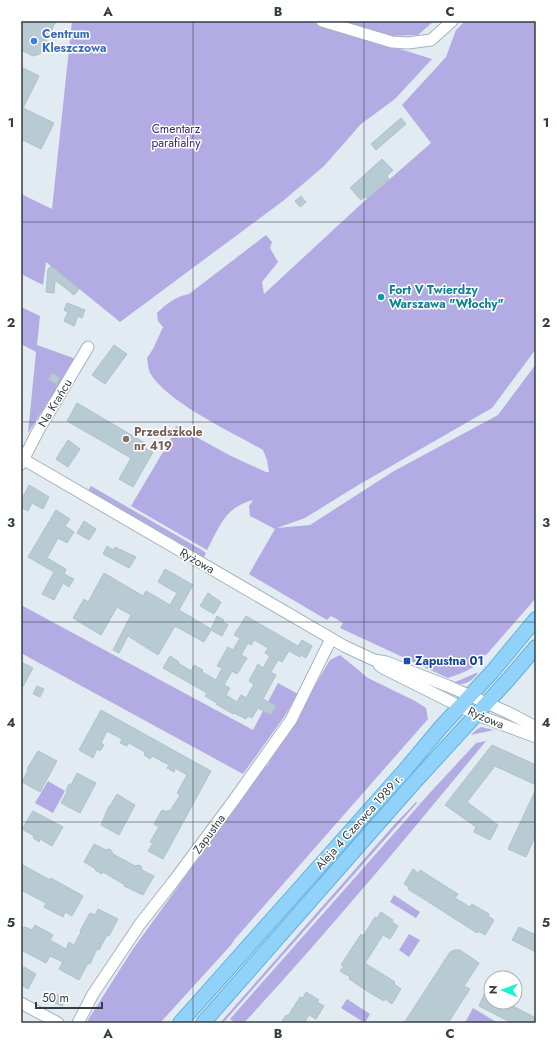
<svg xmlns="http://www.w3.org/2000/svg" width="557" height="1044" font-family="Jost,sans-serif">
<rect width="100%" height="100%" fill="#e2ebf1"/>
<g fill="#b2abe4">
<polygon points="72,21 310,21 432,59 395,99 361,124 324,166 283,201 120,322 46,262 43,285 21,274 21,194 52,209"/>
<polygon points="342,21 434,21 418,35 387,36"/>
<path d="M465 21H536V349L492 408 360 484 305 518 277 528 310 525 394 471 498 415 536 364V598L487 654C481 657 478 663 473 667 466 672 456 675 448 678L340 628 343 623 331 616 327 620 249 574 275 529 250 516 249 506 253 500C225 507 220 526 207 550L131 506 173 435 176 426 231 456 266 472H269L267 460 263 450C232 432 168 403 150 373 148 369 148 363 147 358L153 349 163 327 158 321 157 313C167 303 175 297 189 294L266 235 272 242 270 248 278 262 262 282 264 294 359 206 431 143 402 105 446 57 456 30Z"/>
<polygon points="21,307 40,316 37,345 76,359 28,433 36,352 21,344"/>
<polygon points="91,486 202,550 206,553 203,559 90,493 89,489"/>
<polygon points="21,605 253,730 278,683 298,694 284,717 243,774 21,653"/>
<polygon points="340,655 368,678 415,701 426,708 428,719 235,939 231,945 160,1023 86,1023 133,949 265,766 267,766 330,660"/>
<path d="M476 673H478C471 682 465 686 453 683Z"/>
<polygon points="481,727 494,730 471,735 476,730"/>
<path d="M486 741C407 837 328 932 244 1023H235L230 1019 427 796 476 743Z"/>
<polygon points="48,781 65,791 53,813 35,803"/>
<polygon points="416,802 417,803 223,1023 220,1023 394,825"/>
<polygon points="394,895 420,912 416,918 390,902"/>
<polygon points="409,934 420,940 409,957 399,950"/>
<polygon points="347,999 370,1014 365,1023 341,1008"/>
<polygon points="473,1008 498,1023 465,1023"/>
</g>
<g fill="#b8cad2" stroke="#acc3cc" fill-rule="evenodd">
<polygon points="21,21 56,21 40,54 33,56 21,50"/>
<polygon points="21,67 39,76 23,108 54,123 41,149 21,139"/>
<polygon points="401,118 406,124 376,150 371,144"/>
<polygon points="382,159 393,170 387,176 389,179 367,199 365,196 361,200 350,188"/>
<polygon points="301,196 306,202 300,207 295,201"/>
<polygon points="51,266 79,289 74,295 55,280 54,293 46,292 48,269"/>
<polygon points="67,303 85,310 82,318 78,316 74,326 64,321 68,312 64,310"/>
<polygon points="114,345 127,354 105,384 92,375"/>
<polygon points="52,373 60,378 56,384 48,379"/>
<polygon points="77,403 145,443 143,447 153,452 133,487 119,479 131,458 67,421"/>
<polygon points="68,440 80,449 68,467 56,459"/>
<polygon points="29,485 49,497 43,509 32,503 28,511 21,507 21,501"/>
<polygon points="56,510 70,519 65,526 74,532 67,543 58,538 47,558 66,569 64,574 74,579 69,587 63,583 54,600 42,594 54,572 28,557"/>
<polygon points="84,521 96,529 89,540 77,533"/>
<polygon points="107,546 113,550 115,547 136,557 129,568 103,554"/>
<polygon points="165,569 193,585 179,610 211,629 217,616 224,620 223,622 228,625 222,636 211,630 204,642 175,626 158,655 128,636 119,653 113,650 131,615 117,607 101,635 73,618 84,599 88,602 104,573 143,596 146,591 170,605 177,593 158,582"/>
<polygon points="208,593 221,602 214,614 200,606"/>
<path d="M246 616 298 646 302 640 312 646 306 658 301 655 300 657 289 651 282 662 278 660 271 672 276 675 263 699 276 706 271 715 258 708 252 718 248 716 246 719 234 713 233 714 216 704 217 703 205 696 207 693 163 668 170 656 179 662 178 663 191 671 194 665 203 670 202 672 216 680 222 668 217 666 228 647 233 650 240 638 234 635ZM254 640 268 648 265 653 270 656 263 668 258 664 249 681 254 684 246 698 241 695 237 702 226 695 230 688 224 685 232 671 237 674 247 658 241 655 248 643 251 645Z"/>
<polygon points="21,662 33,668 21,690"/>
<polygon points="37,686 44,689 40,697 33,694"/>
<polygon points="101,710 211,771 163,859 148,851 153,843 150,842 159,827 154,824 162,810 167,812 168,810 170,811 180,795 177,793 187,775 175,768 174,772 167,768 169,765 152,756 150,759 144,755 145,752 129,743 127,746 120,743 122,739 107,731 101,743 104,745 100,751 97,749 93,758 79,750"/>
<polygon points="492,745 536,765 536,785 495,766 467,802 498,825 490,840 474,832 476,827 445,805"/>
<polygon points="38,751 57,761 40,792 22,782 28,770 27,769"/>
<polygon points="77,773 96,783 80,813 61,803 67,792 66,791 69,784 71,785"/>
<polygon points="536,789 536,835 526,857 508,849"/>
<polygon points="117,794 135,805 119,835 101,825 109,806 110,806"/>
<polygon points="33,811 63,827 52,846 40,839 39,842 33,838 34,836 22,829"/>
<polygon points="94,844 106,850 109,849 111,850 113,854 135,866 138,865 141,866 142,870 154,876 143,895 124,886 125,885 103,872 102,874 95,870 96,869 84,862"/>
<polygon points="21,864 50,880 51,878 83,896 72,916 65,912 63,917 44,907 46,903 21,890"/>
<polygon points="413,869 418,873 420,870 458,894 455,898 470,907 472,904 489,914 488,916 494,920 485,935 478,931 477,933 408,889 409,887 404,884"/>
<polygon points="98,909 118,919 109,936 107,935 99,950 97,949 90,964 88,963 79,980 59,969 63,962 50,956 46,963 21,950 21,927 24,928 25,927 32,930 35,925 53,935 50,940 66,949 69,942 74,945 81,932 80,931 90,913 95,915"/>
<polygon points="381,912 393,920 392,922 398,926 390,939 383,935 365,963 395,982 394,984 401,989 392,1004 385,999 384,1001 367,991 349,979 350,977 340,971 344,966 341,965 361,934 363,936 375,917 377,918"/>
<polygon points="519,927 536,935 536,952 512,940"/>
<polygon points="455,950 460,950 479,963 464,986 470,989 448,1023 404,1023 450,952"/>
<polygon points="24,967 36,974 28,989 21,985 21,968 23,969"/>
<polygon points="52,992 66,999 62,1006 49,1000"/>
<polygon points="306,992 319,1000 317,1002 324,1006 316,1019 309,1015 304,1023 281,1023 286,1015 288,1016 300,997 303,998"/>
<polygon points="485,992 491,995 491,1002 505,1002 536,1018 536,1023 512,1023 479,1006"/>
</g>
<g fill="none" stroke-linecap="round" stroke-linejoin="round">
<g stroke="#a5b4bb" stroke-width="13">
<g id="minor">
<polyline points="322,21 392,42 408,43 431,40 452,21"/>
<polyline points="21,458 344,646 374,660 386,662 448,686 507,712 536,727"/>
<polyline points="21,464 38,431 88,347"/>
<polyline points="379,665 383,668 477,715 536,737"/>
<polyline points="21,1003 58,1023"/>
<polyline points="78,1023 93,994 140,924 173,882 234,800 291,720 331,639"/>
</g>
</g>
<g stroke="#62b0df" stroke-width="16">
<g id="major">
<polyline points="180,1023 405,770 441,727 492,672 536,619"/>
<polyline points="203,1023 411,786 507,681 536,647"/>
</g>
</g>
<use href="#minor" stroke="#fff" stroke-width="11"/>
<use href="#major" stroke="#91d2fb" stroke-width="14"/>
</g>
<path fill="none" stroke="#333e42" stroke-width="1" stroke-opacity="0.55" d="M193 21V1023M364 21V1023M21 222H536M21 422H536M21 622H536M21 822H536"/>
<circle fill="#3f7fe0" stroke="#fff" stroke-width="1.5" cx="34" cy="41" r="4"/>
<circle fill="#0f9aa8" stroke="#fff" stroke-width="1.5" cx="381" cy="297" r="4"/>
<circle fill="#8d6e63" stroke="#fff" stroke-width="1.5" cx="126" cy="439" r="4"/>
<rect fill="#1a4fb4" stroke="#fff" stroke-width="1.5" x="403" y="657" width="8" height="8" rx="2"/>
<g text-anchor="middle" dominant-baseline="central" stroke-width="3" stroke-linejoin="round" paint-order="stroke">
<g font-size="12" font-weight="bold" fill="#366cbe" stroke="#fff" text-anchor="start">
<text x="42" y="34">Centrum<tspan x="42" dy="14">Kleszczowa</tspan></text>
</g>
<g font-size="12" fill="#3e2971" stroke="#fff">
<text x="176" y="129">Cmentarz<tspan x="176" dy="14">parafialny</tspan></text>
</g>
<g font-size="12" font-weight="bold" fill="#0d838f" stroke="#fff" text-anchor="start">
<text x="389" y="290">Fort V Twierdzy<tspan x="389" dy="14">Warszawa "Włochy"</tspan></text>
</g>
<g font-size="12" fill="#333e42" stroke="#fff">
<text transform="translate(55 403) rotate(-59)">Na Krańcu</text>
<text transform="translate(197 561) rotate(30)">Ryżowa</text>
<text transform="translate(486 718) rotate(23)">Ryżowa</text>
<text transform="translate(359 822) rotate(-48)">Aleja 4 Czerwca 1989 r.</text>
<text transform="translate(209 834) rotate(-54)">Zapustna</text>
</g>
<g font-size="12" font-weight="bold" fill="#785e54" stroke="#fff" text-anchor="start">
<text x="134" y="432">Przedszkole<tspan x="134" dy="14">nr 419</tspan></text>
</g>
<g font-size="12" font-weight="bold" fill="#164399" stroke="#fff" text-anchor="start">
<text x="415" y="661">Zapustna 01</text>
</g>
</g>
<rect width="557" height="1044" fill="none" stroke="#ffffff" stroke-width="44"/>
<g transform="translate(503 990) rotate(272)"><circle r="19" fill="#ffffff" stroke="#adb2b3"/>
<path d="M0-3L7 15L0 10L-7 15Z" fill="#17f3cc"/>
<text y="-6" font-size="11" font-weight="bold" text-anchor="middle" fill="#333e42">N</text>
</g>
<path d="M36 1002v6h66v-6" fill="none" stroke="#333e42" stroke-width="2"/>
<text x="42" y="1002" font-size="12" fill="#333e42" stroke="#ffffff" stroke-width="3" paint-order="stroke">50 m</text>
<rect x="22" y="22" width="513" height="1000" fill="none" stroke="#333e42" stroke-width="1.5"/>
<g font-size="13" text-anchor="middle" font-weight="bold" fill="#333e42">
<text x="108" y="16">A</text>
<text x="278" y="16">B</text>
<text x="450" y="16">C</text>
<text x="11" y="127">1</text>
<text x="546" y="127">1</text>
<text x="11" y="327">2</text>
<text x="546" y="327">2</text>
<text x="11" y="527">3</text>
<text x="546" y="527">3</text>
<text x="11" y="727">4</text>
<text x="546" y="727">4</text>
<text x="11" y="927">5</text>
<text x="546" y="927">5</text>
<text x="108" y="1038">A</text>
<text x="278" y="1038">B</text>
<text x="450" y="1038">C</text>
</g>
</svg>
